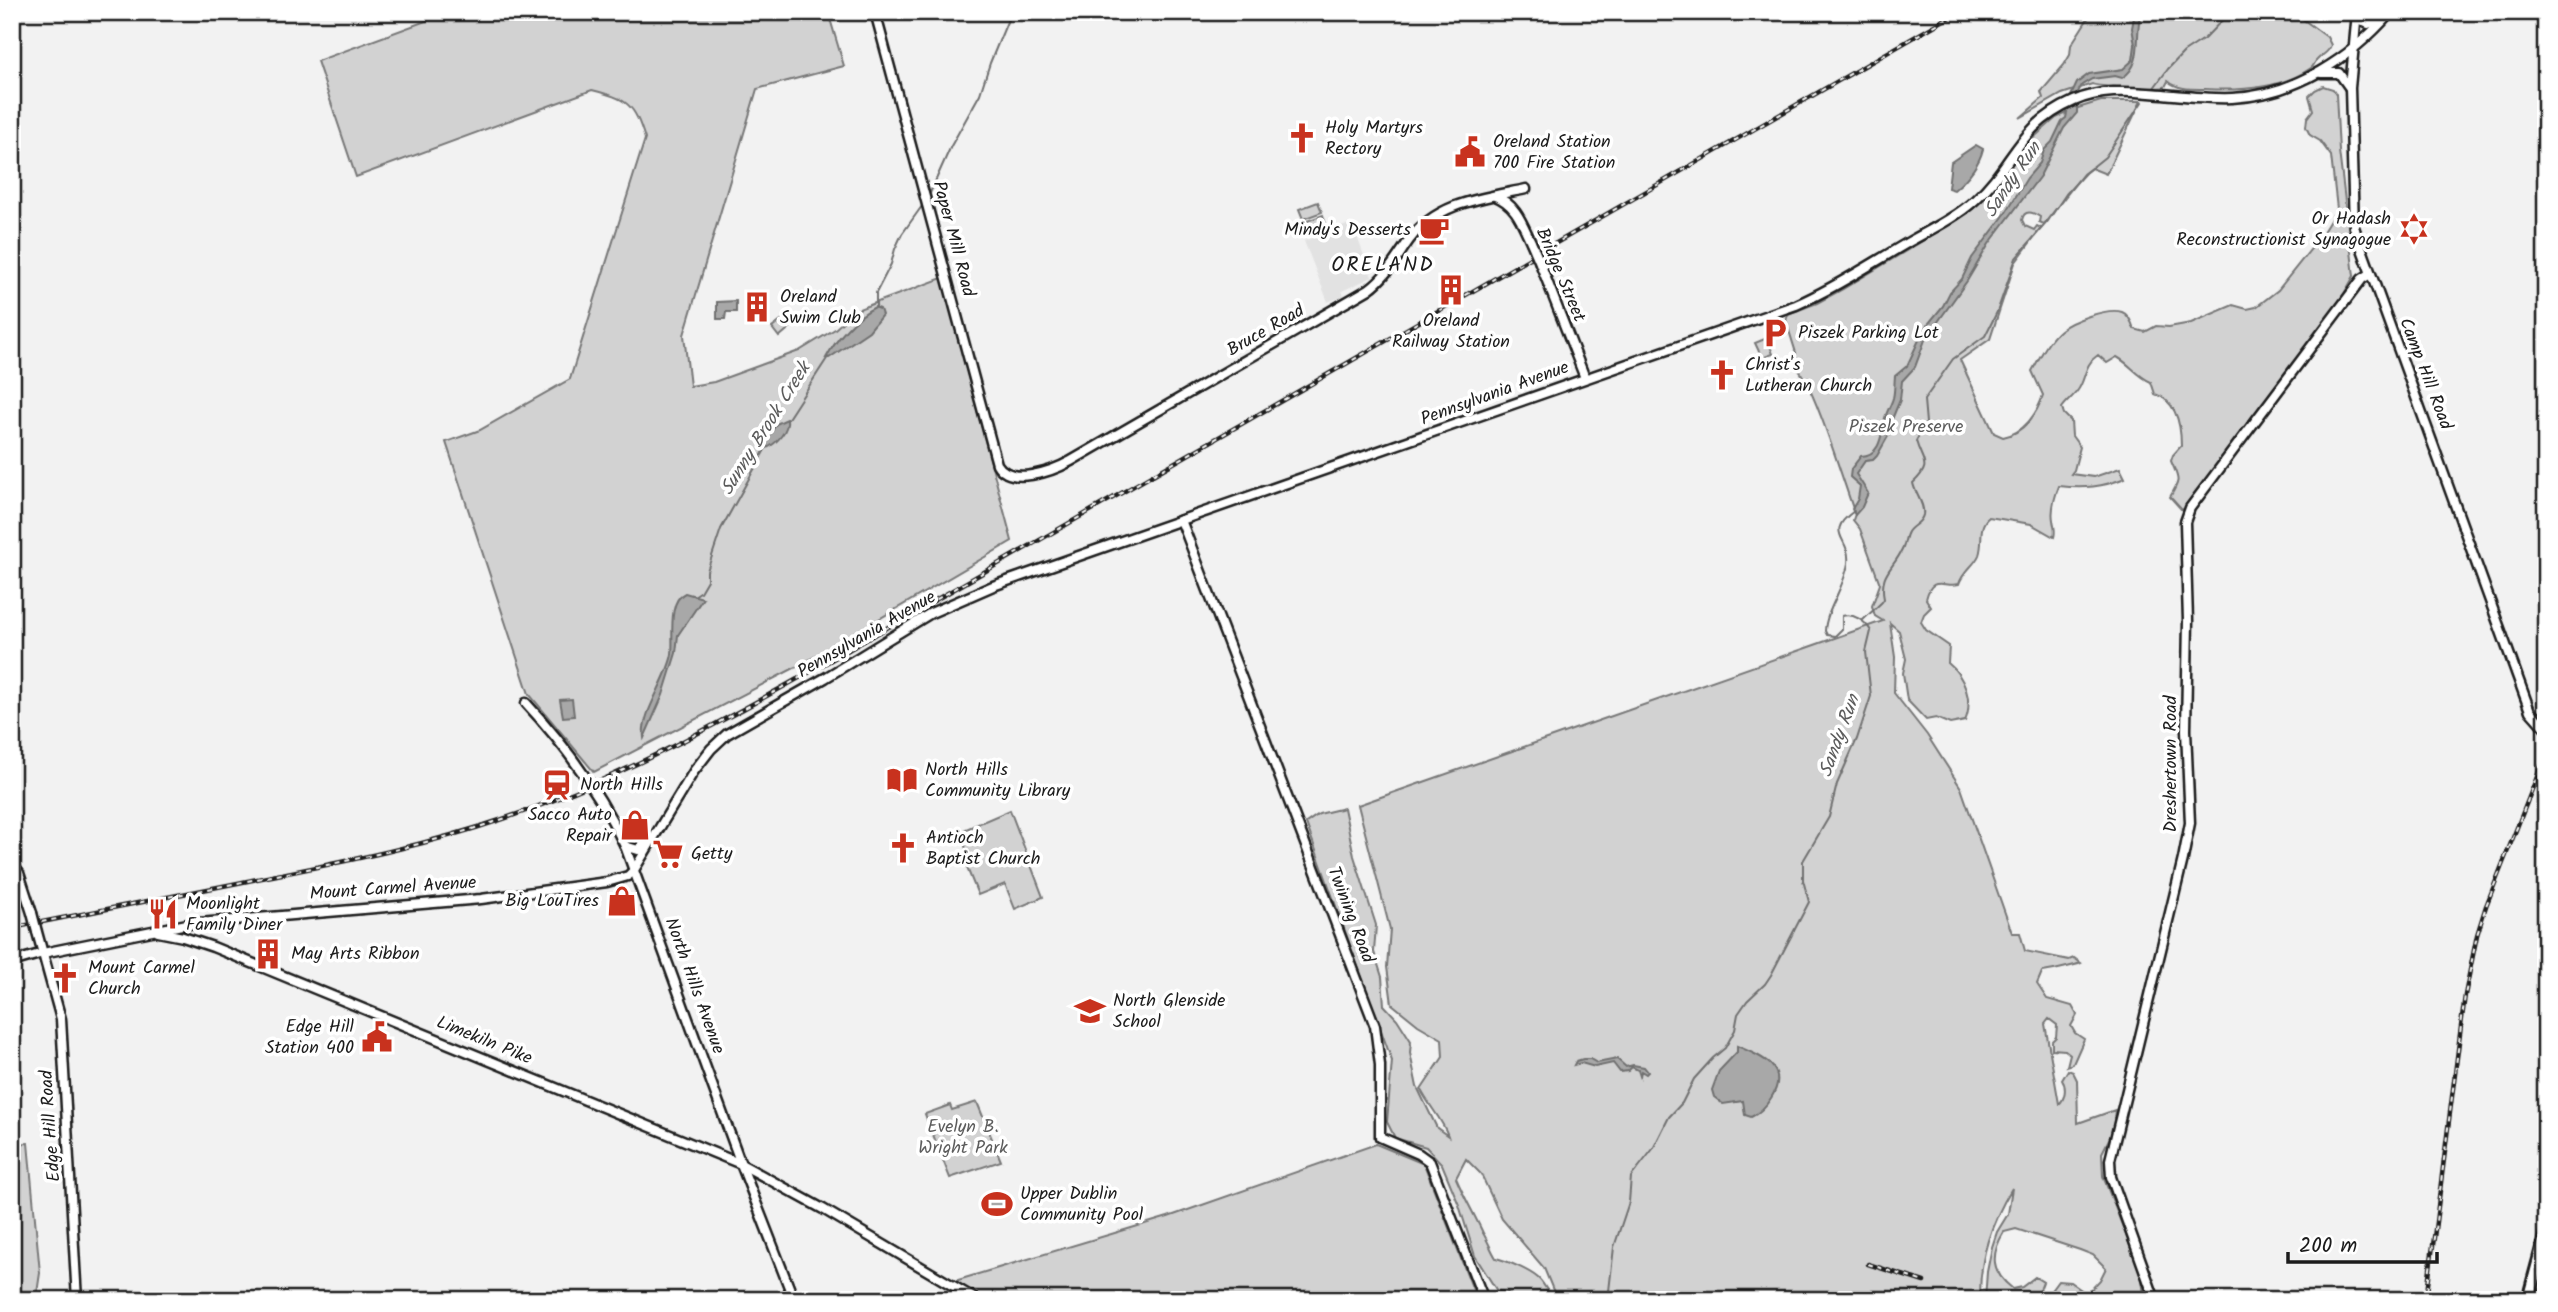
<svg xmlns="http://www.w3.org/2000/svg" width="2558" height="1312" font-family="Kalam,sans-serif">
<rect width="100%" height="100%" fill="#f2f2f2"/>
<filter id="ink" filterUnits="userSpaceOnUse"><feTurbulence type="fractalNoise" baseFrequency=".0143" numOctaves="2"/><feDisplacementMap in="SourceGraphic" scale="14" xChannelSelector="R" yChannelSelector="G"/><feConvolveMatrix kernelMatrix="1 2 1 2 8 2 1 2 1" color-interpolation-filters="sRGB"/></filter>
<g filter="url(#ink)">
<polygon fill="#e2e2e2" points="1352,223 1372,277 1342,291 1344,296 1328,302 1304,241"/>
<g fill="#d2d2d2" stroke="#777" stroke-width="2">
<path d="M450 12H828L844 66 757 89 684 335 690 386 714 382 799 351 835 329 856 310 942 278 1012 541 802 664 594 772 529 694 446 442 480 430 570 379 645 139C634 103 627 99 592 90L356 177 317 61Z"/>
<path d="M2092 12H2293L2327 37 2331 45C2328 54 2322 54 2317 60 2314 63 2314 66 2311 68 2281 89 2239 91 2205 89 2192 89 2178 90 2168 81L2165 87C2157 89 2097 87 2092 84L2062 94 2020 118 2043 98 2041 92 2064 65 2070 55 2071 45Z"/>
<path d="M2323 86 2333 89 2336 94 2339 151 2354 276 2336 308 2187 510 2181 509 2170 497C2181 479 2179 480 2171 461L2173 455 2181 446C2181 425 2177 401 2155 394L2151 382C2137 376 2130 364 2117 357L2107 363 2098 355C2084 364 2086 379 2078 390 2073 397 2067 401 2062 408L2064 414 2071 421 2072 436 2080 447 2074 470 2071 474 2094 477 2120 468 2125 478C2103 487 2084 489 2059 486 2055 496 2051 509 2053 520 2054 528 2056 530 2054 537L2031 524 1989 517C1977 527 1984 541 1979 555 1975 565 1963 571 1959 584 1943 588 1932 574 1926 599L1931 607 1924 614 1921 622 1926 630 1949 646 1948 663C1964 676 1974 701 1965 721L1950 724 1936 718 1926 720 1907 700 1903 673 1906 659 1899 631 1890 623 1895 657 1894 693 1927 735 1961 788 2012 933H2020L2025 951 2069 960 2074 958 2081 963C2077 965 2046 972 2042 972L2037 984 2047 999 2072 1006 2077 1015 2071 1026 2075 1033 2084 1039 2073 1064 2067 1066 2070 1054 2065 1050 2052 1049V1041L2056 1037 2057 1025 2049 1019 2045 1024 2059 1104C2065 1099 2067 1087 2062 1080L2068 1070 2073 1072 2077 1080 2078 1123 2115 1110 2113 1131 2102 1153 2103 1176 2141 1274 2145 1300H2044L2058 1281 2070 1282 2087 1294 2100 1280 2106 1268 2093 1255 2080 1250 2016 1229 2004 1232C1990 1255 1991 1272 2013 1289L2022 1287 2035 1277 2043 1282 2036 1300H1985L1987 1272 1992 1247 1997 1232 2008 1214 2012 1188C1991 1223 1979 1258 1980 1300H1566L1555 1295 1544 1268 1502 1219 1481 1174 1466 1159 1456 1178C1464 1197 1474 1214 1483 1233 1488 1241 1491 1250 1496 1258 1507 1261 1529 1270 1538 1278 1545 1284 1547 1294 1556 1300H1513L1507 1292 1497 1291 1475 1256 1459 1205 1442 1164 1426 1147 1395 1138 1387 1122 1392 1061 1306 823 1319 814 1344 808 1354 856 1376 925 1374 952 1382 977 1384 1005 1397 1019 1411 1041 1410 1053 1417 1087 1437 1128 1448 1136C1443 1120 1429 1106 1421 1090L1443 1057 1442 1039 1418 1025 1392 1004 1387 967 1390 929 1358 805 1883 621 1875 616 1872 606 1880 584 1860 529 1853 520 1855 514C1845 487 1813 381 1796 367V353L1786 321 1788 314 1817 303 1843 289 1967 214 1986 197 2022 148 2056 118 2078 108 2101 101H2141L2106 174 2091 168 2083 174 2044 224 2039 222 2040 217C2033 212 2024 209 2022 220L2025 226 2034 230 2037 226 2041 228 2015 263 1990 339 1960 360 1994 433 2003 437C2024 433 2037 414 2043 395L2032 371C2040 357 2048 340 2060 330 2071 321 2108 307 2122 312 2128 314 2132 323 2134 329L2145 332 2156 326 2169 327 2191 323 2233 305 2247 309 2256 307 2278 290 2318 240 2337 209 2331 156 2320 141 2310 135 2306 127 2307 118 2313 110 2309 96 2315 90Z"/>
<polygon points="1318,202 1322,212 1303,219 1299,209"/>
<polygon points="1323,215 1326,225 1307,232 1304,222"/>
<polygon points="786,317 793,325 779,337 772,328"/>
<polygon points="1767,338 1773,354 1762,358 1755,343"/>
<polygon points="1010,810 1043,897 1015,909 1005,884 978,895 965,863 971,860 959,832"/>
<polygon points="977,1102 1001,1161 950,1178 925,1114 950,1105 952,1110"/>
<polygon points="28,1143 40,1273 36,1300 12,1300 12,1144"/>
<polygon points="1376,1144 1424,1164 1477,1300 957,1300 958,1280 1168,1217"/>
</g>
<g fill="#a8a8a8" stroke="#707070" stroke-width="2">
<path d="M2135 12H2141C2134 33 2145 64 2122 78L2115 76 2092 79 2082 85 2077 94V113L2064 128 2040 176 1989 244 1967 281 1925 340 1915 367 1902 381 1900 400 1890 424 1891 431 1877 456 1873 460 1865 461 1856 474 1868 493 1862 507 1855 515 1852 509 1858 499 1860 486 1850 477 1851 469 1861 456C1882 455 1881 433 1885 418 1887 411 1891 405 1893 398 1895 390 1894 384 1895 376L1907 366 1924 329 1943 306 1950 292 1962 279 1972 258 2005 214 2027 178 2040 163 2044 150 2052 142 2062 121 2066 118 2070 98 2077 83 2089 74 2123 69 2133 60 2135 45 2132 28Z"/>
<path d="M1976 145 1983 149C1979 165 1966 180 1954 190L1948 188 1951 162Z"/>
<polygon points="736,301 736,312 726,312 725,319 717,319 717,302"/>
<path d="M875 307 880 309 882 315 869 331 829 358H826C837 338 855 317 875 307Z"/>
<path d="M787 419C789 430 777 443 767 448L763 447 776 424Z"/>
<path d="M685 593 703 598 678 635 676 653 663 695 644 738C640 714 668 679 672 654 674 637 667 601 685 593Z"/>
<polygon points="572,699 574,716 563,717 560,700"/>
<path d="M1737 1046C1760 1056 1791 1067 1771 1098 1766 1106 1760 1113 1751 1117L1745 1115 1743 1101 1723 1104 1714 1097 1712 1090 1719 1071 1737 1052Z"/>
<polygon points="1583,1059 1590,1059 1597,1063 1617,1059 1626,1067 1633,1065 1644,1067 1648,1072 1646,1074 1641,1071 1640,1076 1638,1070 1632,1067 1628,1071 1620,1072 1613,1063 1595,1067 1581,1063 1574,1065 1576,1061"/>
<circle cx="997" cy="1205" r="9"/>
</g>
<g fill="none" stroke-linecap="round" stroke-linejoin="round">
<g stroke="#707070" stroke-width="2">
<polyline points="2153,89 2168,69 2184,52 2204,39 2230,12"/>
<polyline points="930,193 951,146 980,94 990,63 1011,12"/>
<polyline points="876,308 876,293 891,264 895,249 902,234 922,206"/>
<polyline points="787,420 828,357"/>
<polyline points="694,596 700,592 707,580 707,571 721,529 767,446"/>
<path d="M1863 620 1882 602 1884 599C1879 573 1893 570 1903 548 1905 543 1905 537 1908 532 1912 525 1921 524 1923 515 1925 504 1915 494 1913 483 1933 464 1922 463 1916 441L1926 423 1924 400 1953 359 1985 336 1997 312 2016 258 2048 221 2066 194 2085 173 2105 157 2142 102"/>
<path d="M1608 1300 1614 1247 1629 1202 1631 1177 1653 1149 1669 1117 1682 1103 1694 1079 1713 1058 1725 1048 1735 1030 1738 1014 1747 1001 1765 984 1771 975 1809 902 1803 880V861L1829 817 1837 784 1857 739 1871 696 1866 652 1871 631C1865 621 1854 613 1842 616V629L1835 636 1827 635 1825 631C1826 609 1845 587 1848 563 1851 537 1823 534 1854 511"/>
</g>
<g stroke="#1c1c1c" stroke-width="13">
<g id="secondary">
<path d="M875 12 997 464C1010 487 1053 471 1071 461L1369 289C1387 276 1397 257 1410 239 1438 202 1483 198 1526 189"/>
<polyline points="2357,12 2350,88 2354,227 2530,711 2546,729"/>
<polyline points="2357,14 2362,21 2368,24 2381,20"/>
<polyline points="2321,73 2339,73 2349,87"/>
<path d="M1495 196C1516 204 1522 223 1531 242"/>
<polyline points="1540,263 1585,378"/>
<polyline points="1181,520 1375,1026 1380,1065 1380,1137 1419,1154 1430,1162 1484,1300"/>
<path d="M526 703C565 745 601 795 625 846L741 1164 794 1300"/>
<polyline points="625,846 638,850 646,840"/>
<polyline points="12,864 19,873 32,913"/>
<polyline points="37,932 61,1019 77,1300"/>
<polyline points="158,932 183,937 213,947 741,1164 823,1209 977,1300"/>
<path d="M12 962 43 953 187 924 481 899 607 882 628 876 634 870 694 771 711 749 727 734 825 678 931 613 993 586 1796 305C1835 288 1871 264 1907 243 1930 230 1955 218 1975 200 2015 164 2017 126 2074 101 2104 88 2132 92 2163 94 2185 96 2210 99 2232 98 2295 95 2350 59 2391 12"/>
<polyline points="2155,1300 2111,1177 2110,1160 2183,859 2190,823 2186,730 2188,621 2185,522 2190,508 2362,279 2370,274"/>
</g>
</g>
<g stroke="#1c1c1c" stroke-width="16">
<g id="highway">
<polyline points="2528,1300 2546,1233"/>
<polyline points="2542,1300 2546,1284"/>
</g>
</g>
<use href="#secondary" stroke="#fff" stroke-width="8"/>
<use href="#highway" stroke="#fff" stroke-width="10"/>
<g stroke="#1c1c1c" stroke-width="4.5">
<g id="rail">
<path d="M12 928C101 910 189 893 277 875 353 860 430 844 503 819 620 779 725 720 831 660L1958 12"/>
<polyline points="1868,1264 1924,1282"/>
<polyline points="2426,1300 2465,995 2477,935 2486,906 2546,754"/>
</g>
</g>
<use href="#rail" stroke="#fff" stroke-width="2" stroke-dasharray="5" stroke-linecap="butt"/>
<g stroke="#1c1c1c" stroke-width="13" stroke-linecap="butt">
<g id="secondary-bridge">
<polyline points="1531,242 1540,263"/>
<polyline points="32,913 37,932"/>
</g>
</g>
<use href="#secondary-bridge" stroke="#fff" stroke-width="8"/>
</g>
</g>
<defs>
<g id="church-bare" transform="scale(2.415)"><path d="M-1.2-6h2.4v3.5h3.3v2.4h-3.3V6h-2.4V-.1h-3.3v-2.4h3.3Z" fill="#c8321e" stroke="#fff" stroke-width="2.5" paint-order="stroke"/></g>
<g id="civic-bare" transform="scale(2.415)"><path d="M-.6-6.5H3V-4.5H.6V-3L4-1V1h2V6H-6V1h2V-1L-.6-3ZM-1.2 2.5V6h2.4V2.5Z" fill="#c8321e" stroke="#fff" stroke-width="2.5" paint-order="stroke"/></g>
<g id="synagogue-bare" transform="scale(2.415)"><path d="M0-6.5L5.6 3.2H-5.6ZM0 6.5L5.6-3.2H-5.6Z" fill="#c8321e" stroke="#fff" stroke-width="2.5" paint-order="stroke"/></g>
<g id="cafe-bare" transform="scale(2.415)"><path d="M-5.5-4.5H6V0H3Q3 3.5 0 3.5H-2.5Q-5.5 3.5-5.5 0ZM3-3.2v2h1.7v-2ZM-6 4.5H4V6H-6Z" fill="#c8321e" stroke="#fff" stroke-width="2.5" paint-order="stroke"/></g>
<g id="building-bare" transform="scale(2.415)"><path d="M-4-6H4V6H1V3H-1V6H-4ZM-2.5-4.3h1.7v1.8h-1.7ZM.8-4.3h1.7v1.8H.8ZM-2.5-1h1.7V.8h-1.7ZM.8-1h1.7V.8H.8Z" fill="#c8321e" stroke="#fff" stroke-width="2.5" paint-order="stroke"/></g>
<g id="parking-bare" transform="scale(2.415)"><path d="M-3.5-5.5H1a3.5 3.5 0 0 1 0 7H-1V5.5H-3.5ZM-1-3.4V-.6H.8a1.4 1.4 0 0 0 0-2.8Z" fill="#c8321e" stroke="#fff" stroke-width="2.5" paint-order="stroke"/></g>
<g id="library-bare" transform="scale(2.415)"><path d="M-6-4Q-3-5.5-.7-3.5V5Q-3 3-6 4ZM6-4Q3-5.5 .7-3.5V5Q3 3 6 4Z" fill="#c8321e" stroke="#fff" stroke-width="2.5" paint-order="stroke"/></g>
<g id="station-bare" transform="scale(2.415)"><path d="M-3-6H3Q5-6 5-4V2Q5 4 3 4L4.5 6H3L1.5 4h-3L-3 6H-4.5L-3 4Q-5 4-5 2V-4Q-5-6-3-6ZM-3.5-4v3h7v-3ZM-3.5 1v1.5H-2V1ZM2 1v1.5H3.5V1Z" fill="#c8321e" stroke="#fff" stroke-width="2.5" paint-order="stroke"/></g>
<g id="shop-bare" transform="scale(2.415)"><path d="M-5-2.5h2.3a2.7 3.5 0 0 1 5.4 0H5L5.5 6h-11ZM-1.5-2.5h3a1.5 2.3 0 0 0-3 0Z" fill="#c8321e" stroke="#fff" stroke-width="2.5" paint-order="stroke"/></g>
<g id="supermarket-bare" transform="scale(2.415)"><path d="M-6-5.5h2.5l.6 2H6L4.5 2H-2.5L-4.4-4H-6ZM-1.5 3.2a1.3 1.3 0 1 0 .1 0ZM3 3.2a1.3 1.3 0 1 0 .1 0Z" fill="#c8321e" stroke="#fff" stroke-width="2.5" paint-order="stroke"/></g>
<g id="restaurant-bare" transform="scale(2.415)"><path d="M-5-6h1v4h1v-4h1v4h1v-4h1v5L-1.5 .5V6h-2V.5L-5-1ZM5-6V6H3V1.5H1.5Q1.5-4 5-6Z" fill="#c8321e" stroke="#fff" stroke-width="2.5" paint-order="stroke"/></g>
<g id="school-bare" transform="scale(2.415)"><path d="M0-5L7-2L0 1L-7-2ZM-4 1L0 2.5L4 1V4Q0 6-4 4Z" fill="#c8321e" stroke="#fff" stroke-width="2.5" paint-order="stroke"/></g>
<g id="stadium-bare" transform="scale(2.415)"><path d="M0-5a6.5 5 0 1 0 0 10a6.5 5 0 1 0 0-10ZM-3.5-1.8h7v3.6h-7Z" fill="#c8321e" stroke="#fff" stroke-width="2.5" paint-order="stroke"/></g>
</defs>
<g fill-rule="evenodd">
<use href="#church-bare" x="1302" y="138"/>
<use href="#civic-bare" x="1470" y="152"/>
<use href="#synagogue-bare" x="2414" y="229"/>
<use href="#cafe-bare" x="1434" y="230"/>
<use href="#building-bare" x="1451" y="290"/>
<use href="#building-bare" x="757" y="307"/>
<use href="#parking-bare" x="1775" y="333"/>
<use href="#church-bare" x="1722" y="375"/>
<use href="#library-bare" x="902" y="780"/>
<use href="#station-bare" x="557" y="785"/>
<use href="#shop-bare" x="635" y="825"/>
<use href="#church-bare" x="903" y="848"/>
<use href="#supermarket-bare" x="668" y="854"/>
<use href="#shop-bare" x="622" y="901"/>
<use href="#restaurant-bare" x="163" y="914"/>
<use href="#building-bare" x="268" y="954"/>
<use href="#church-bare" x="65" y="978"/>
<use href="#school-bare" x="1090" y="1011"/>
<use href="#civic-bare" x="377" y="1037"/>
<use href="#stadium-bare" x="997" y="1204"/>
</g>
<g text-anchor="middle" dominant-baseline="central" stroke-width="7" stroke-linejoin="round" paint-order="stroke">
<g font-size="18" fill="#1c1c1c" stroke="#fff" text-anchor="start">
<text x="1325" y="128">Holy Martyrs<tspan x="1325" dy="21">Rectory</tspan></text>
<text x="1493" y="142">Oreland Station<tspan x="1493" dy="21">700 Fire Station</tspan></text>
<text x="2391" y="219" text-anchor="end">Or Hadash<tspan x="2391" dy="21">Reconstructionist Synagogue</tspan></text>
<text x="1411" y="230" text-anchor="end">Mindy's Desserts</text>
<text x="780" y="297">Oreland<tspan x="780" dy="21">Swim Club</tspan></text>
<text x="1451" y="321" text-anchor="middle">Oreland<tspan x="1451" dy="21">Railway Station</tspan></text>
<text x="1798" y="333">Piszek Parking Lot</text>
<text x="1745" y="365">Christ's<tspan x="1745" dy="21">Lutheran Church</tspan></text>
<text x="925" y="770">North Hills<tspan x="925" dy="21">Community Library</tspan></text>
<text x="580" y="785">North Hills</text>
<text x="612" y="815" text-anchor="end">Sacco Auto<tspan x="612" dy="21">Repair</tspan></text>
<text x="926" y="838">Antioch<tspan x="926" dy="21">Baptist Church</tspan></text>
<text x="691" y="854">Getty</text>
<text x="599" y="901" text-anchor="end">Big LouTires</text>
<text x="186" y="904">Moonlight<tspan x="186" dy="21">Family Diner</tspan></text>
<text x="291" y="954">May Arts Ribbon</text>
<text x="88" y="968">Mount Carmel<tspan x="88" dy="21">Church</tspan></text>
<text x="1113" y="1001">North Glenside<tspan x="1113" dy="21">School</tspan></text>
<text x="354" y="1027" text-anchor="end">Edge Hill<tspan x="354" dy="21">Station 400</tspan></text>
<text x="1020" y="1194">Upper Dublin<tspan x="1020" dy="21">Community Pool</tspan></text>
</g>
<g font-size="18" fill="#1c1c1c" stroke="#fff">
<text transform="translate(953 239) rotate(75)">Paper Mill Road</text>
<text transform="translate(1560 275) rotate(67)">Bridge Street</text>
<text transform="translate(1266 331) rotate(-30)">Bruce Road</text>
<text transform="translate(2425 374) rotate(69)">Camp Hill Road</text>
<text transform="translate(1495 394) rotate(-20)">Pennsylvania Avenue</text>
<text transform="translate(867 635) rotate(-30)">Pennsylvania Avenue</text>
<text transform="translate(2171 764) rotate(-90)">Dreshertown Road</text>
<text transform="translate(393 889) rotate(-4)">Mount Carmel Avenue</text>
<text transform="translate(1350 915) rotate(69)">Twining Road</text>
<text transform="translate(694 986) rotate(70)">North Hills Avenue</text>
<text transform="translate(484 1041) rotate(22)">Limekiln Pike</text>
<text transform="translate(51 1126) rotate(-94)">Edge Hill Road</text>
</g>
<g font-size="18" fill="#5c5c5c" stroke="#fff">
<text x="1906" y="427">Piszek Preserve</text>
<text x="963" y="1127">Evelyn B.<tspan x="963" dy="21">Wright Park</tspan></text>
</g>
<g font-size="19" font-style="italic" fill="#5b5b5b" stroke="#fff">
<text transform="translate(2013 180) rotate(-56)">Sandy Run</text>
<text transform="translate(766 429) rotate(-58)">Sunny Brook Creek</text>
<text transform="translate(1840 736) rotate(-70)">Sandy Run</text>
</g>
<g font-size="21" letter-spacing="2" fill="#1c1c1c" stroke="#fff">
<text x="1383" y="265">ORELAND</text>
</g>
</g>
<rect width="2558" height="1312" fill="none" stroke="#fff" stroke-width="42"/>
<rect x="21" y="21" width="2516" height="1270" fill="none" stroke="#1c1c1c" stroke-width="2.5" filter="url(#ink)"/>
<path d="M2288 1252v10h149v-10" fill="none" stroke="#1c1c1c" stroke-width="3.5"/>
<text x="2299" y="1252" font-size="21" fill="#1c1c1c" stroke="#ffffff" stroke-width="5" paint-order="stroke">200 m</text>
</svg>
